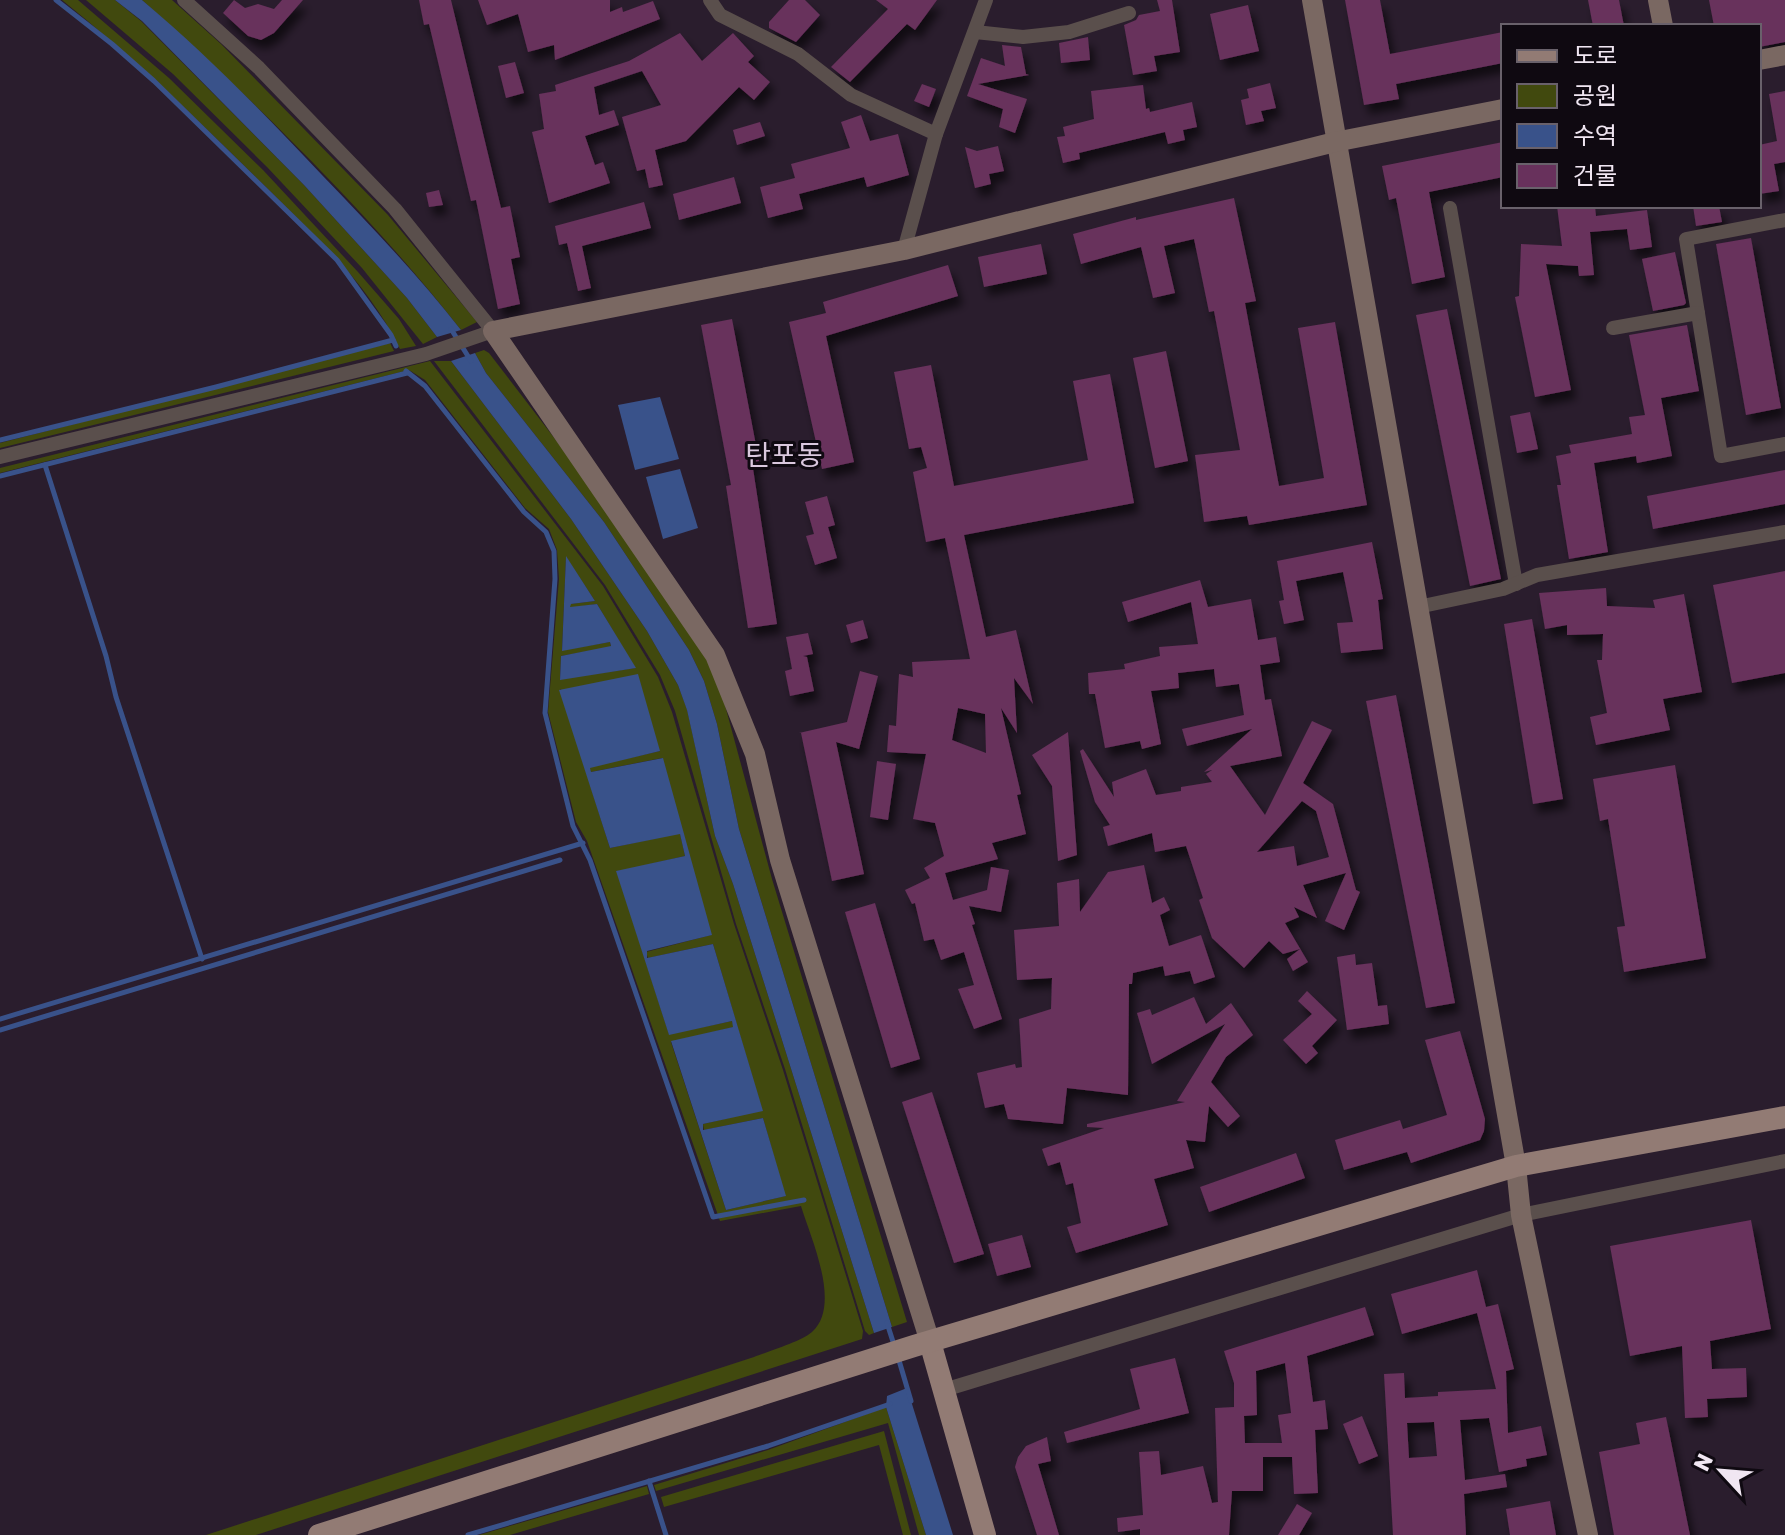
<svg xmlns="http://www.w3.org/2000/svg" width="1785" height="1535" font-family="Rubik,'Noto Sans KR',sans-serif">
<defs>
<filter id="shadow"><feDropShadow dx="5" dy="9" stdDeviation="4" flood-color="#0009"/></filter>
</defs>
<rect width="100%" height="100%" fill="#2a1d2d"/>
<g fill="#41490e" fill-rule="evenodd">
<path d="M62 0H78L169 78 263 170 358 272 399 319 416 346 400 349C369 284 314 235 264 185 199 121 134 58 62 0Z"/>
<polygon points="86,0 115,0 141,21 304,185 407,298 437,337 423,344 362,268 267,167 173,74"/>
<path d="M142 0H172L221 44 388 215 477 322 461 330C367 210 255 102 142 0Z"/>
<polygon points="390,343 394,351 0,448 0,443"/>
<polygon points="484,350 489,353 585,478 716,672 772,879 907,1322 892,1327 739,829 717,724 704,681 689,650 604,522 486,373 475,353"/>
<path d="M430 361 603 586 658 677 672 712 734 924 783 1070 863 1331 862 1339 256 1535H206L754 1357C769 1351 800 1342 812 1332 842 1305 811 1239 801 1206L720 1221 587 841 576 822 548 712 559 579 557 550 549 529 525 508 425 380 409 370 0 473V468ZM566 557 595 601 570 604V608L597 604 635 668 560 679 561 656 611 647 610 642 562 650ZM560 689 660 751 589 767 591 772 662 758 711 935 646 952 648 958 713 944 762 1110 703 1124 704 1130 763 1118 785 1196 726 1210 671 1042 734 1027 732 1021 669 1034 617 872 685 856 680 833 610 848Z"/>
<polygon points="434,361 451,361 571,519 647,631 678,685 687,709 715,836 733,884 874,1333 869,1335 865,1331 785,1069 736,924 675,711 660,675 605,585"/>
<polygon points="886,1407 926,1535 919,1535 888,1423 656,1491 654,1485 768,1450"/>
<polygon points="884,1431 911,1535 903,1535 879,1445 664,1507 661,1497"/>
<polygon points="647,1486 649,1494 510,1535 479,1535"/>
</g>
<g fill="#39528a">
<path d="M115 0H142C206 54 265 114 322 175 370 225 418 275 461 330L437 337 407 298 304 185 142 21Z"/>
<polygon points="475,353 486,373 604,522 689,650 704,681 717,724 739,829 892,1327 874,1333 733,884 715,836 687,710 678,685 647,631 571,519 451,361"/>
<polygon points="660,397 679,459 635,470 618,405"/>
<polygon points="680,469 698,528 663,539 646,477"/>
<polygon points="566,556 595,601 571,604 570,607 597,604 636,668 560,680 561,656 611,646 610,642 562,651"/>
<polygon points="638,674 660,751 590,768 591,772 663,758 712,935 647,951 647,958 713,944 763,1111 703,1124 703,1130 763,1118 786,1196 726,1210 671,1041 733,1027 732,1021 669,1035 616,871 685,856 680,834 610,848 559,690"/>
<polygon points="907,1388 953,1535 926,1535 886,1407 887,1396"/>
</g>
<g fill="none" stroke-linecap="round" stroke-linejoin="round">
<g stroke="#39528a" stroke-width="5">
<polyline points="56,0 112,44 154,81 337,260 391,335 396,346"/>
<polyline points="451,329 471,361"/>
<polyline points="406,371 425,386 524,512 546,532 554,551 555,579 545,713 573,826 590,860 713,1217 804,1200"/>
<polyline points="0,440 216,387 393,340"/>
<polyline points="45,465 106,656 116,697 202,959"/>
<polyline points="0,476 407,373"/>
<polyline points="0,1019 583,843"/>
<polyline points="0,1030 560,860"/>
<polyline points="887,1323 895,1348"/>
<polyline points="898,1357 911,1401"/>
<polyline points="649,1481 666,1535"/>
<polyline points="468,1535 768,1446 890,1404"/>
</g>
</g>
<g fill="#68315c" fill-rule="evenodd" filter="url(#shadow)">
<polygon points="234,0 245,8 258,4 274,9 282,0 303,0 274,33 261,40 248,36 223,13"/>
<polygon points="419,0 451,0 501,208 510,206 520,257 511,259 520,304 498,309 476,200 471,201 429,24 424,25"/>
<polygon points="478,0 610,0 610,12 622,7 623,12 653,1 660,19 555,60 554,45 528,52 518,14 487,25"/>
<polygon points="789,0 805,0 820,15 796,42 769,28 769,22"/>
<polygon points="876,0 937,0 915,30 907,24 850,82 831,67 888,9"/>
<polygon points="1157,0 1172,0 1180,52 1154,56 1157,71 1133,75 1124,25 1136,20 1139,15 1160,11"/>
<polygon points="1345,0 1380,0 1390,54 1503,32 1503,63 1396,84 1399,99 1364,105"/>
<polygon points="1588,0 1619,0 1624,26 1593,26"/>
<polygon points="1709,0 1785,0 1785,42 1759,47 1759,26 1714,26"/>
<polygon points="1248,5 1259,51 1220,60 1210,14"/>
<polygon points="680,33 702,61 733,33 754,56 748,62 770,82 754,100 739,87 686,141 655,150 663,185 649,188 645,169 637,171 622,117 661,105 642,71 594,87 599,115 614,110 619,125 585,136 595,165 603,162 610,183 549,203 532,132 544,129 539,94 556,91 555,85 629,61"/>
<polygon points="1088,37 1090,60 1061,63 1059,43"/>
<polygon points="1002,45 1021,47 1026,74 1029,75 978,84 1027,99 1015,133 999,127 1003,109 967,96 981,58 1005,66"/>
<polygon points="515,62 524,93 506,98 498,66"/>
<polygon points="1270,83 1276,108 1261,111 1264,121 1246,125 1241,100 1249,98 1247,89"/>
<polygon points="922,84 936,89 929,107 914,101"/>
<polygon points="1143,85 1146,109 1149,108 1150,112 1192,102 1197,127 1183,130 1185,140 1168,144 1165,132 1079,153 1080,159 1063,163 1057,137 1065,136 1063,127 1094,119 1091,91"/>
<polygon points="1785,91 1785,162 1774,164 1779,191 1759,194 1759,145 1777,141 1769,94"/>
<polygon points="861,115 870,141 898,134 909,175 867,187 864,177 799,194 803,209 768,218 760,187 795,178 791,164 850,148 841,122"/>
<polygon points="760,122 765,136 737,145 733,130"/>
<polygon points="1503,142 1503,177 1429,192 1445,277 1412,284 1396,198 1389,200 1382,166"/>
<polygon points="998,146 1004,171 989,174 991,184 975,188 965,147 977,151"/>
<polygon points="734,177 741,203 679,220 673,194"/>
<polygon points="439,190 443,205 429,207 426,193"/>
<polygon points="1234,198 1256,301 1245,303 1279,486 1324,478 1298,328 1335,322 1367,505 1249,525 1247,516 1204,522 1195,455 1240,450 1214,311 1209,312 1194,239 1164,246 1175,293 1153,298 1141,247 1081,264 1073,234 1136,217 1136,220"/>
<polygon points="644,202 651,228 582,246 591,288 578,291 567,243 559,245 555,226"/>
<polygon points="1557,206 1595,206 1596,216 1647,210 1652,247 1630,250 1627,229 1590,232 1594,275 1579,276 1578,266 1546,264 1571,390 1535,397 1515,297 1519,296 1521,244 1562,246"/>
<polygon points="1693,206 1719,206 1722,222 1696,226"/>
<polygon points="1751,238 1781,408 1746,415 1716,244"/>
<polygon points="1041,244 1047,274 984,287 978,257"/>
<polygon points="1675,252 1686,303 1684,305 1653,311 1642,259"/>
<polygon points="948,265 958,296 826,336 854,462 822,469 789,322 826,313 823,302"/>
<polygon points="1447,309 1501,579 1470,586 1416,315"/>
<polygon points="732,319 759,461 752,462 777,624 748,628 726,486 731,485 701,325"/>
<polygon points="1687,325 1699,391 1661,398 1672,456 1637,463 1636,456 1594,463 1608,552 1569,559 1557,485 1561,485 1556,456 1571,453 1569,445 1632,434 1629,417 1645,415 1629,335"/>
<polygon points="1166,351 1188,461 1155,468 1133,358"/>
<path d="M931 365 954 486 1088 460 1073 381 1110 374 1134 503 964 535 986 637 1016 630 1033 704 1014 678 1017 733 1001 708 1021 794 1017 795 1026 834 992 843 998 859 945 873 953 900 987 890 991 867 1009 870 1001 912 969 906 975 924 972 925 1002 1019 974 1029 958 989 974 985 964 952 941 960 934 939 924 941 915 903 912 904 905 890 930 878 924 868 944 856 935 823 913 819 926 754 887 752 889 725 896 726 899 674 913 677 912 662 970 659 945 538 926 542 913 472 927 468 921 447 909 449 894 372ZM958 708 985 714 986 753 952 740Z"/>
<polygon points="1530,412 1538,449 1517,453 1510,416"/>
<polygon points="1785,470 1785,504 1653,529 1647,496"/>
<polygon points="827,496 835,525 828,527 837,558 815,565 806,536 814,534 805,502"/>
<polygon points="1372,542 1383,599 1378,600 1383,649 1341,653 1337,623 1353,622 1343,572 1296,581 1304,620 1284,624 1279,601 1284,600 1277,561"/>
<polygon points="1785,571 1785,673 1732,683 1713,585"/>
<path d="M1200 580 1208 607 1251 599 1258 640 1276 637 1280 662 1260 665 1265 700 1271 699 1282 756 1230 766 1265 815 1312 721 1332 730 1303 783 1333 804 1356 890 1360 892 1344 930 1325 921 1346 873 1303 885 1317 918 1294 907 1299 917 1285 923 1308 962 1293 971 1287 959 1300 949 1283 954 1269 941 1244 968 1212 938 1199 900 1203 898 1186 846 1155 852 1152 833 1108 846 1103 827 1110 825 1095 802 1080 751 1083 749 1114 797 1112 782 1146 769 1156 795 1181 791V787L1212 782 1206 774 1212 770 1204 772 1252 729 1187 746 1182 729 1244 715 1239 684 1216 687 1214 669 1178 673 1179 688 1151 691 1161 744 1142 749 1140 741 1105 748 1095 694H1089L1088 673 1125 669 1124 664 1160 656 1159 647 1198 644 1191 602 1128 622 1122 602ZM1302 801 1316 811 1329 857 1297 866 1294 846 1257 852Z"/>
<polygon points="1606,588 1607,606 1655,608 1653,600 1684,594 1702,692 1663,699 1670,730 1596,745 1590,717 1607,713 1597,660 1602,660 1603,634 1567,635 1567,625 1545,629 1539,593"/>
<polygon points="1532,619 1563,799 1533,804 1504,624"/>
<polygon points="863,620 868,638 851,643 846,625"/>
<polygon points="808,633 813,654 803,656 807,657 814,691 790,696 785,671 792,669 786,637"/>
<polygon points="860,671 878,676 859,749 836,742 864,874 832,881 801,733 799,733 847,722"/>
<polygon points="1396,695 1455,1003 1426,1008 1366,701"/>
<polygon points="1068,732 1077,855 1058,861 1052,786 1032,755"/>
<polygon points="877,761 896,764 888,820 870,817"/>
<polygon points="1675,765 1706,958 1624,972 1617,927 1625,926 1608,819 1600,821 1593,779"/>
<polygon points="1144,865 1152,903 1164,897 1170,910 1160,915 1169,946 1201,935 1215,977 1194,984 1190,971 1165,976 1163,966 1133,973 1132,984 1129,984 1128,1095 1067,1088 1063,1124 1008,1119 1004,1104 985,1108 977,1073 1015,1064 1016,1068 1022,1067 1019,1019 1051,1009 1052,978 1017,980 1014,930 1059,926 1057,883 1079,879 1080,912 1108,872"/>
<polygon points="875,903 920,1059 891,1068 845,912"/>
<polygon points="1355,954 1356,965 1372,963 1378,1006 1387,1005 1389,1024 1347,1030 1337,957"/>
<polygon points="1307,991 1337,1020 1312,1046 1318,1053 1306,1064 1283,1040 1312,1014 1298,1001"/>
<polygon points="1194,997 1206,1024 1231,1003 1253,1035 1226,1057 1211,1082 1240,1116 1228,1127 1209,1106 1205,1142 1186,1140 1194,1168 1154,1179 1168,1225 1076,1253 1067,1227 1081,1223 1073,1183 1066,1185 1060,1162 1048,1166 1042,1149 1104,1128 1087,1127 1087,1124 1185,1102 1177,1101 1225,1024 1152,1064 1137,1013 1150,1009 1152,1015"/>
<polygon points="1460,1031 1485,1119 1484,1131 1480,1140 1411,1163 1407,1152 1344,1170 1335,1140 1400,1120 1403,1129 1447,1115 1425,1040"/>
<polygon points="932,1092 984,1254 954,1263 902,1102"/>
<polygon points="1296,1153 1305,1178 1209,1212 1200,1187"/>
<polygon points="1751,1220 1771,1329 1710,1341 1712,1369 1746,1368 1747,1397 1707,1399 1708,1417 1685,1418 1682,1346 1630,1356 1610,1246"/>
<polygon points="1022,1235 1031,1267 997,1276 988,1244"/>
<path d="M1477 1270 1486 1307 1498 1304 1514 1369 1506 1371 1508 1433 1541 1426 1547 1455 1526 1459 1527 1466 1499 1472 1489 1418 1460 1420 1465 1480 1505 1474 1507 1487 1464 1494 1466 1535H1393L1384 1374 1404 1373 1405 1398 1438 1396V1392L1496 1389 1477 1313 1402 1334 1391 1294ZM1434 1422 1437 1456 1409 1458 1407 1423Z"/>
<path d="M1365 1307 1374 1335 1307 1356 1313 1402 1325 1400 1328 1429 1315 1430 1318 1493 1294 1494 1292 1457H1263V1491H1232L1229 1535H1140V1529L1118 1532 1117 1518 1143 1515 1139 1452 1159 1451 1161 1475 1203 1466 1212 1503 1218 1502 1215 1408 1234 1407V1383L1224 1351ZM1285 1363 1291 1413 1278 1415 1282 1443H1245L1244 1416 1257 1415 1256 1371Z"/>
<polygon points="1175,1358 1189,1413 1067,1443 1064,1432 1140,1409 1130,1369"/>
<polygon points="1362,1416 1378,1456 1359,1464 1343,1424"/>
<polygon points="1666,1417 1690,1535 1614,1535 1599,1452 1640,1444 1636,1423"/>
<polygon points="1047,1437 1051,1461 1038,1464 1059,1535 1037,1535 1015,1467 1018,1457 1026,1446"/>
<polygon points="1550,1501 1556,1535 1510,1535 1506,1509"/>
<polygon points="1297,1504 1312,1513 1299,1535 1278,1535"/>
</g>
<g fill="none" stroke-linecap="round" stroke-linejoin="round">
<g stroke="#5a4f4c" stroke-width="14">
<polyline points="710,0 720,15 798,54 851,95 936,134"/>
<polyline points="975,32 1023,37 1069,32 1129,13"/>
<polyline points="1450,208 1516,584"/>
<polyline points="1785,220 1686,239 1721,456 1785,444"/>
<polyline points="904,250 936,134 986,0"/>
<polyline points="1613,328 1698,313"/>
<polyline points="0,457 426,354 493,331 395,209 259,68 184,0"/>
<polyline points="1418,607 1503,589 1537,575 1785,532"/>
<polyline points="944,1390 1521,1215 1785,1161"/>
</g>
<g stroke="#7a6862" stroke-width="20">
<polyline points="1312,0 1516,1166 1521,1215 1588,1535"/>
<polyline points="1658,0 1663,26"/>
<polyline points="1759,60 1785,55"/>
<polyline points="930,1342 780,860 755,754 715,655 493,331 904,250 1335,142 1503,109"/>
</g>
<g stroke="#927b74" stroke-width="22">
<polyline points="930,1342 985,1535"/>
<polyline points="319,1535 914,1346 1516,1166 1785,1117"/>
</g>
</g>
<g text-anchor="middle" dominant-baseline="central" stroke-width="6" stroke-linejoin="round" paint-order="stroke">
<g font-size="28" fill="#dac8de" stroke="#0f0911">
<text x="784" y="455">탄포동</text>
</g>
</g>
<rect x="1501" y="24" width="260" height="184" fill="#0f0911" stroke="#69616b" stroke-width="2"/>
<rect x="1517" y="50" width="40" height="12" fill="#927b74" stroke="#69616b" stroke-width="2"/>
<text x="1573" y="64" font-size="24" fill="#f0e6f2">도로</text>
<rect x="1517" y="84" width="40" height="24" fill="#41490e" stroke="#69616b" stroke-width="2"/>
<text x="1573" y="104" font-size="24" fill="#f0e6f2">공원</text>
<rect x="1517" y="124" width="40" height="24" fill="#39528a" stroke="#69616b" stroke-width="2"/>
<text x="1573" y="144" font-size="24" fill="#f0e6f2">수역</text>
<rect x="1517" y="164" width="40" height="24" fill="#68315c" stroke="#69616b" stroke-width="2"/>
<text x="1573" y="184" font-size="24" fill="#f0e6f2">건물</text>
<g transform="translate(1721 1471) rotate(296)" stroke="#0f0911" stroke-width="6" paint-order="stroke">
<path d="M0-6L14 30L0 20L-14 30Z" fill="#f0e6f2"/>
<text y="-12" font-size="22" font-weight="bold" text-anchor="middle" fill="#f0e6f2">N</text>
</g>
</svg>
